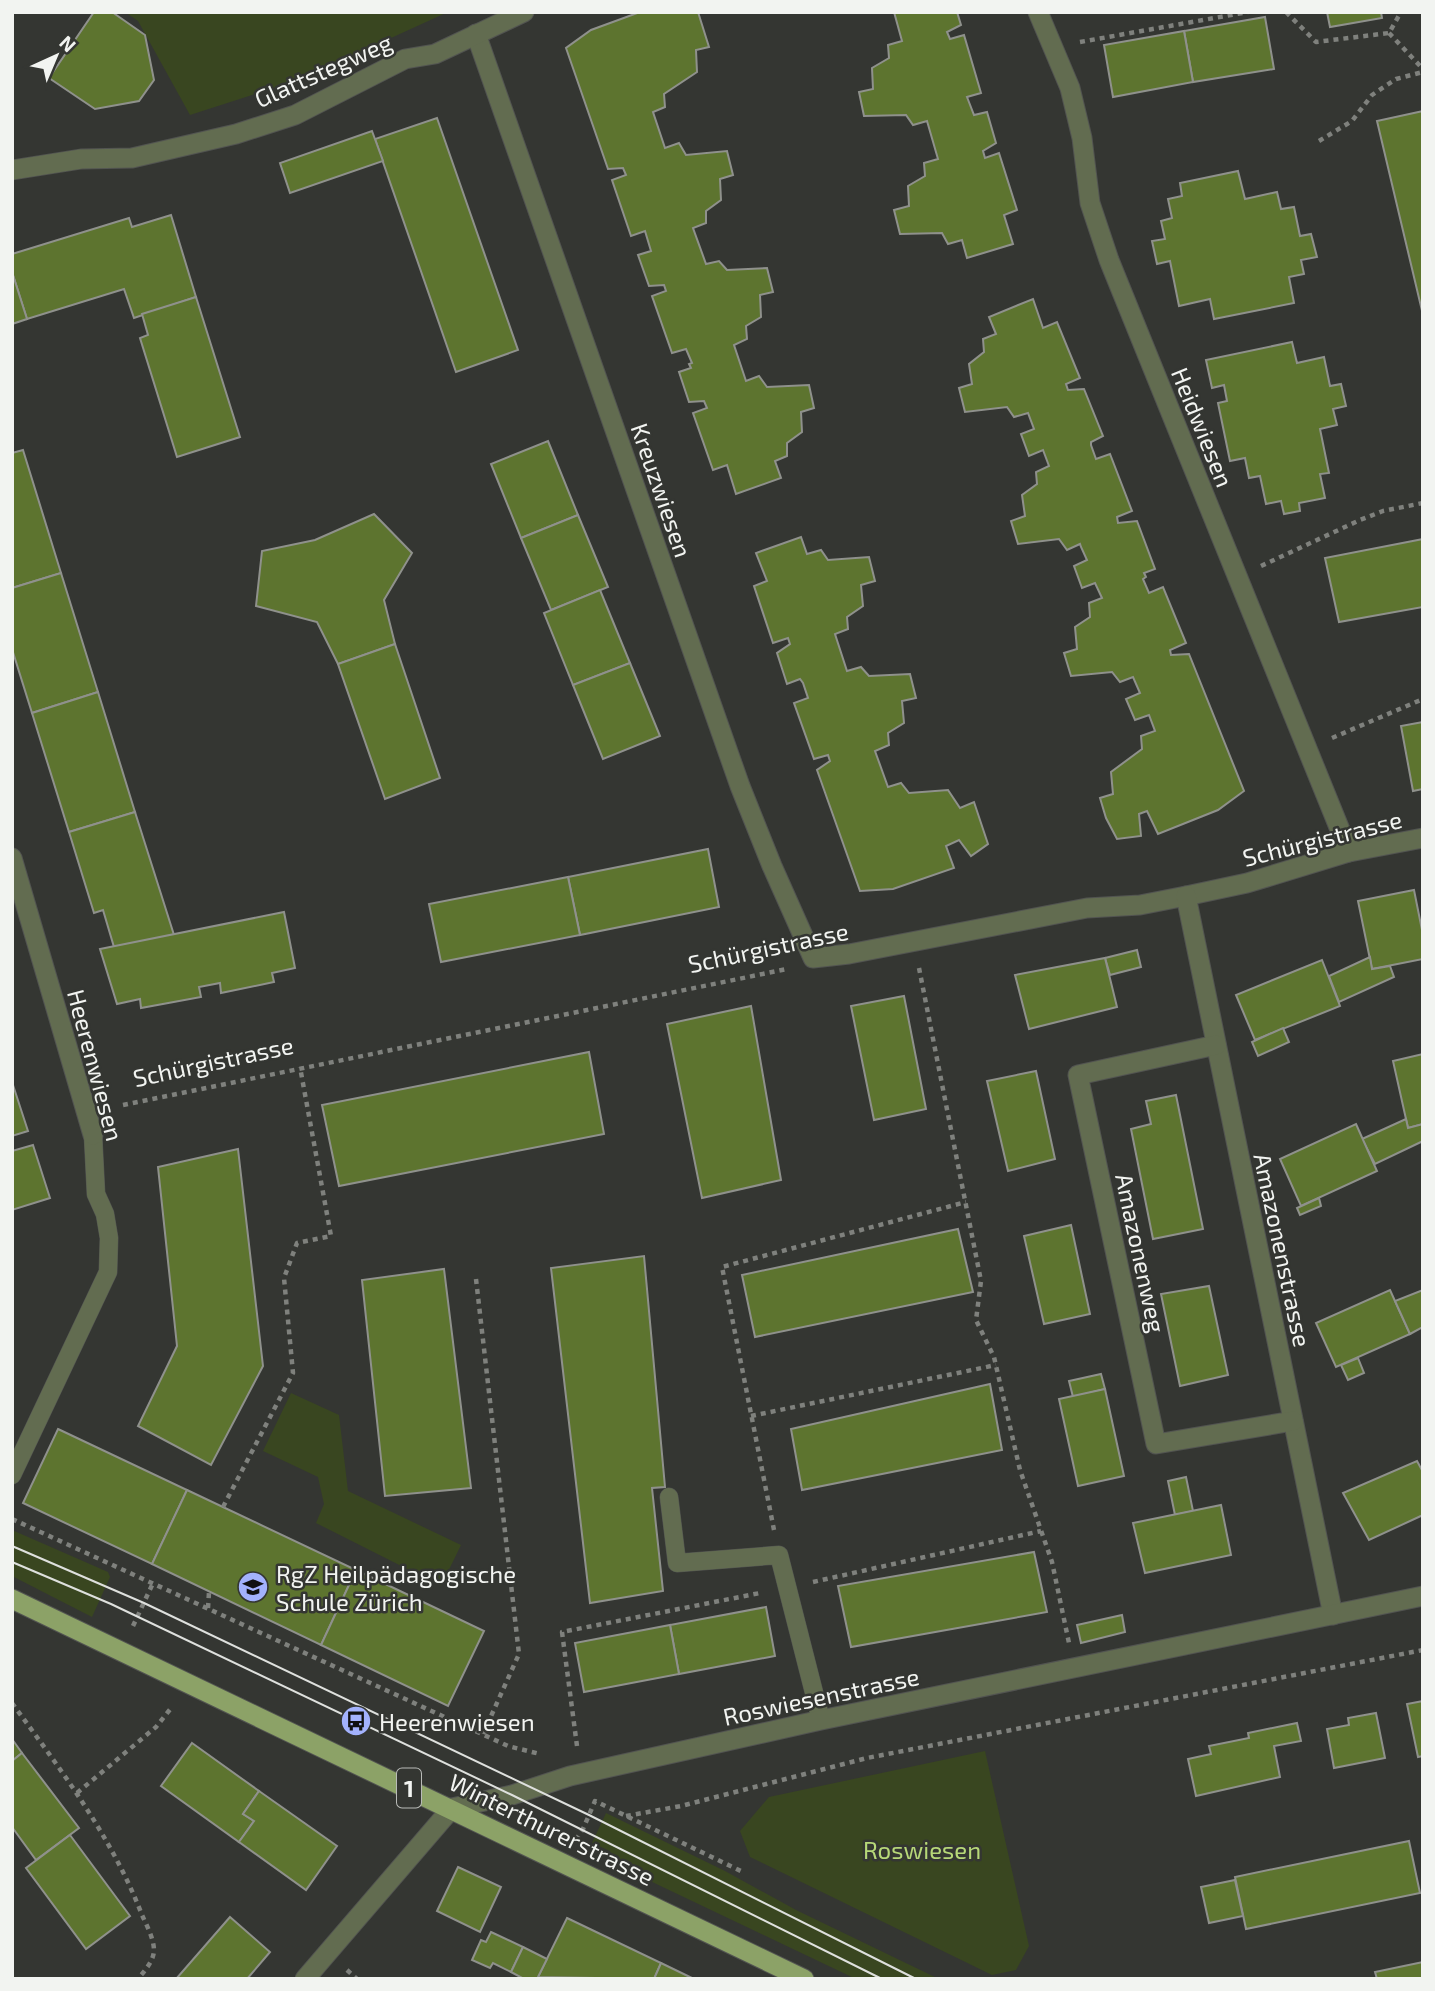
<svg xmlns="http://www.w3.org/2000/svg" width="1435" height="1991" font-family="'Exo 2',sans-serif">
<rect width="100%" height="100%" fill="#343632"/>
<g fill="#394620">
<polygon points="125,12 448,12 299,80 190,115 138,21"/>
<polygon points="291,1393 339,1415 348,1491 461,1545 441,1586 316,1523 324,1504 318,1477 263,1451"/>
<polygon points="12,1530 108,1572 110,1577 92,1617 12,1576"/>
<polygon points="985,1751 1029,1946 1016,1970 992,1975 750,1857 740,1831 769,1797"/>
<polygon points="606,1813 725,1871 796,1910 939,1979 856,1979 606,1860 610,1851 592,1843"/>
</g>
<g fill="#5d742f" stroke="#8f918c" stroke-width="2">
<polygon points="94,12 112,12 145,35 154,80 139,101 95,109 49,78"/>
<polygon points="640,12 698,12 709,47 696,50 697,72 664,94 665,107 653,112 665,148 679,143 686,155 727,151 733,175 720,179 721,200 706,211 706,223 693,228 706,264 719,261 727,270 767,268 773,292 760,295 761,317 746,326 747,339 734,345 746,381 759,376 767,387 809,385 814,408 801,412 802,432 787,443 787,456 775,461 781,478 736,494 727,465 713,470 693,413 707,408 704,401 689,402 679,372 691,368 689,364 692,363 686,349 672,353 652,296 666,291 664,285 649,286 638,255 651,251 645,231 631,236 612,180 626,175 623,168 608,169 566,48 591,30"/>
<polygon points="894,12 957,12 961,25 947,32 950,39 964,35 981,93 967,97 974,115 987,112 996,143 983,151 985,158 999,153 1017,210 1004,215 1013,244 967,258 962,240 948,244 942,233 900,234 894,210 909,206 908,186 925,176 924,163 938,159 927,121 913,125 906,115 864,116 859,92 873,89 872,68 889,58 888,45 902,41"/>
<polygon points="1327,12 1381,12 1382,18 1330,27"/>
<polygon points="1265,17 1274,69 1193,82 1184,31"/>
<polygon points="1184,31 1193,82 1113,97 1104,45"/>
<polygon points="1423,111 1423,315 1377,121"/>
<polygon points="437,118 518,350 456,372 375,139"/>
<polygon points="372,131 383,161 290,193 280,163"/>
<polygon points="1238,171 1245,199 1277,192 1281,209 1294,207 1300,236 1311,234 1317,257 1301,260 1304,274 1289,277 1294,303 1214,319 1210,299 1179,306 1170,261 1157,264 1152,241 1165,239 1161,221 1172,218 1168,199 1182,196 1180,183"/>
<polygon points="171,215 196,297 134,318 124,289 27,319 12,272 12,254 129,218 132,227"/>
<polygon points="12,272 27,319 12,324"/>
<polygon points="196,297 240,437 177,457 140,338 148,335 142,314"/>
<polygon points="1033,299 1043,328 1057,322 1080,378 1066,384 1068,390 1084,389 1103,436 1091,442 1091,445 1096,459 1110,454 1132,511 1117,517 1118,523 1137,521 1155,569 1144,573 1146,577 1143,579 1149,593 1163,587 1186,643 1170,650 1171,655 1189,654 1244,791 1218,810 1158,834 1147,811 1139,814 1141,836 1117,839 1106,818 1100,798 1113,794 1111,772 1142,749 1141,736 1155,731 1149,715 1135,720 1126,699 1140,693 1133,677 1120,682 1112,672 1071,676 1064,653 1077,649 1075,627 1090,617 1089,603 1102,598 1095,583 1082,588 1074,566 1087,560 1081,547 1080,544 1067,550 1059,539 1018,544 1011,521 1025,516 1022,495 1037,484 1036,472 1049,466 1043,450 1029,456 1021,434 1034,429 1028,413 1014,417 1007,407 965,412 959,388 972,384 969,364 984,352 983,339 996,334 989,317"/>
<polygon points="1292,342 1297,363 1324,357 1330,386 1341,384 1346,406 1333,409 1337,425 1320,429 1329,473 1320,474 1325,498 1299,503 1300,511 1284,514 1281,501 1266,504 1260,476 1249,478 1245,458 1230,461 1218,403 1227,401 1224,385 1212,388 1206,360"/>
<polygon points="548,441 578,515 521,538 491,464"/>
<polygon points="23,450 61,573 12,588 12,453"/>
<polygon points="374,514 412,553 384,600 395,644 338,664 317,622 256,606 262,551 315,540"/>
<polygon points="578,515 608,587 551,610 521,538"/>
<polygon points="801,537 807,554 821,550 828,560 869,557 875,581 861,585 863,606 847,617 848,629 835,634 847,671 861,667 869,676 910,674 916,698 902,701 904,723 888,733 889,745 875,751 888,787 901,783 909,793 948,790 960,808 974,802 988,844 971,856 959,840 946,846 954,868 893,889 860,891 817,770 830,761 828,755 814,759 794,703 808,698 803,683 800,679 787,684 777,653 790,644 788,638 773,643 754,586 767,581 756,553"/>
<polygon points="1423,539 1423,607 1339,622 1325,558"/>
<polygon points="61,573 98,692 32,713 12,649 12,588"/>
<polygon points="600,590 630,663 573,685 544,613"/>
<polygon points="395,644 440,778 385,799 338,664"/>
<polygon points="630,663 660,736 603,759 573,685"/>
<polygon points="98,692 135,812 69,832 32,713"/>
<polygon points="1423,722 1423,789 1413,791 1401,726"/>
<polygon points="135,812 174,935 114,947 103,910 94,913 69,832"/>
<polygon points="708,849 719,907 580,935 568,877"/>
<polygon points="568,877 580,935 441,962 429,904"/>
<polygon points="1414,890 1423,935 1423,959 1372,969 1358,901"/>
<polygon points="284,912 295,968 272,973 274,982 221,993 220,983 199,987 201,997 141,1008 140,999 117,1004 100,949"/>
<polygon points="1137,950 1141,967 1110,975 1105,958"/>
<polygon points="1370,957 1372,969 1390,966 1394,977 1339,1002 1329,976"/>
<polygon points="1105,958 1117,1007 1029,1029 1015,975"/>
<polygon points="1322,960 1340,1006 1255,1040 1236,995"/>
<polygon points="904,996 926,1109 874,1120 851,1006"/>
<polygon points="751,1006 781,1180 702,1198 667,1024"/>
<polygon points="1283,1028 1289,1042 1258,1056 1252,1042"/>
<polygon points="589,1052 604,1134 339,1186 322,1105"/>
<polygon points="1423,1054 1423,1124 1408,1128 1393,1061"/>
<polygon points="1036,1071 1055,1159 1008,1171 987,1081"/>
<polygon points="12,1082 28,1131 12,1136"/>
<polygon points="1176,1095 1203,1229 1153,1239 1131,1129 1151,1124 1146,1101"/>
<polygon points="1406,1119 1408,1128 1423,1124 1423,1141 1375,1164 1362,1139"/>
<polygon points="1356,1124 1377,1171 1301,1206 1280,1159"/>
<polygon points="33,1145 50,1198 12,1210 12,1151"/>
<polygon points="238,1149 263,1366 211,1465 138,1426 177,1346 158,1167"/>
<polygon points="1319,1198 1321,1206 1300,1215 1297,1208"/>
<polygon points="1071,1225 1090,1314 1044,1324 1024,1236"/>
<polygon points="958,1229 973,1292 755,1337 742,1275"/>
<polygon points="644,1256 665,1487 652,1488 663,1591 590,1603 551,1268"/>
<polygon points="444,1269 471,1488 385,1496 362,1280"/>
<polygon points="1209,1286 1228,1375 1180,1386 1161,1294"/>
<polygon points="1390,1290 1410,1334 1336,1367 1316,1323"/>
<polygon points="1423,1290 1423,1327 1410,1334 1395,1301"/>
<polygon points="1358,1358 1364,1373 1348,1380 1341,1365"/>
<polygon points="1101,1374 1105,1389 1073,1397 1069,1381"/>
<polygon points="990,1384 1002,1450 802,1490 791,1429"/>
<polygon points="1105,1389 1124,1476 1078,1486 1059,1399"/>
<polygon points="58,1429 187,1490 152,1564 23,1503"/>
<polygon points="1417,1461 1423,1472 1423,1515 1369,1540 1343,1493"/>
<polygon points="1186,1477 1193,1511 1175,1515 1168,1481"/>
<polygon points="187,1490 356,1570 321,1645 152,1564"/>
<polygon points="1221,1505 1231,1555 1145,1573 1133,1523"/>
<polygon points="1034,1552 1047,1612 851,1647 838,1586"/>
<polygon points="356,1570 484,1631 448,1706 321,1645"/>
<polygon points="766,1607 775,1656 679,1674 670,1625"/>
<polygon points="1122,1615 1125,1632 1081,1643 1077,1625"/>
<polygon points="670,1625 679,1674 584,1692 575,1643"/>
<polygon points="1423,1701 1423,1756 1418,1757 1407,1704"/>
<polygon points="1376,1713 1385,1758 1334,1768 1327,1729 1349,1725 1348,1718"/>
<polygon points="1297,1723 1301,1741 1274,1746 1280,1777 1196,1796 1188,1759 1211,1754 1209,1746 1249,1738 1248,1733"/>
<polygon points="12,1739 22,1753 12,1761"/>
<polygon points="192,1743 259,1791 243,1814 254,1821 239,1842 161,1786"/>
<polygon points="22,1753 79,1828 36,1860 12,1827 12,1761"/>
<polygon points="259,1791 337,1846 306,1890 239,1842 254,1821 243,1814"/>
<polygon points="70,1835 130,1916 86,1949 26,1868"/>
<polygon points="1409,1841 1420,1893 1246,1929 1235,1877"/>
<polygon points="458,1867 501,1887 480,1932 437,1911"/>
<polygon points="1235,1880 1243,1916 1209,1923 1201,1887"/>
<polygon points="230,1917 270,1952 247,1979 176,1979"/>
<polygon points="567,1918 661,1963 654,1979 538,1977"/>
<polygon points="491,1932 523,1947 511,1972 493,1963 490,1968 472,1960 481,1940 486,1942"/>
<polygon points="523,1947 547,1959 537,1979 524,1979 511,1972"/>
<polygon points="1423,1962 1423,1979 1377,1979 1375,1972"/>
<polygon points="661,1963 694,1979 654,1979"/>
</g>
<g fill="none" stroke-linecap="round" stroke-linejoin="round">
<g stroke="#525451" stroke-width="19">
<g id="service">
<polyline points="12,1475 108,1272 109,1238 105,1214 96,1194 93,1135"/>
<polyline points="669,1497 677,1563 779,1555 821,1720"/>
</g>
</g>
<g stroke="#525451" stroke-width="21">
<g id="minor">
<polyline points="1038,12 1070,88 1082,138 1090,203 1109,260 1349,852"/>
<polyline points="476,34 740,786 772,866 813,958 849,954 1087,908 1140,905 1186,896 1247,883 1349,852 1423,838"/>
<polyline points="12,170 81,159 132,158 236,134 295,115 405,59 435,54 524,12"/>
<polyline points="12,858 93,1135"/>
<polyline points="1186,896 1333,1615"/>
<polyline points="1216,1045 1078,1075 1156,1444 1293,1421"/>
<polyline points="305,1979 452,1808 512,1795 570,1776 821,1720 1423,1596"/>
</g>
</g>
<g stroke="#525451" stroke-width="21">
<polyline id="primary" points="12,1599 804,1979"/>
</g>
<g stroke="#7f817d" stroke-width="4.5" stroke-dasharray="5 5" stroke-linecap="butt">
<polyline points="1286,12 1316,42 1389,33 1401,12"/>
<polyline points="1389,33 1423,69"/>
<polyline points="1080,42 1248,12"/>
<polyline points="1319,141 1352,121 1372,95 1396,79 1423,72"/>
<polyline points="1261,566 1360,520 1383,511 1423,503"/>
<polyline points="1332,738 1423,699"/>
<polyline points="919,968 981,1281 976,1320 994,1357 1020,1470 1052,1562 1069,1643"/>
<polyline points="123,1105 787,969"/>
<polyline points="476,1279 519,1654 483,1734"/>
<polyline points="751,1416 996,1365"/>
<polyline points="223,1507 293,1373 284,1278 297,1243 331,1236 300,1067"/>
<polyline points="12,1519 508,1746 540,1754"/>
<polyline points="774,1530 722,1267 966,1202"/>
<polyline points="813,1582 1041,1531"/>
<polyline points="208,1608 209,1592"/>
<polyline points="133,1626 153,1583"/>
<path d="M12 1703C61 1770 112 1837 142 1915 147 1926 154 1939 154 1951 153 1962 145 1970 138 1979"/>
<polyline points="577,1746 562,1632 760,1593"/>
<polyline points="77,1793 156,1727 172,1707"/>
<polyline points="626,1816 681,1806 867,1758 1423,1650"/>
<polyline points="579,1839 577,1838 583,1829 595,1801 743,1872"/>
<polyline points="347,1970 357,1979"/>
</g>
<use href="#service" stroke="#626c50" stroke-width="18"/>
<use href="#minor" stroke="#626c50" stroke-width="19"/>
<use href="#primary" stroke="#8ca267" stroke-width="19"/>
<g stroke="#dee0dd" stroke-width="2">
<polyline points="12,1546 144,1603 589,1815 916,1979"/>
<polyline points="12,1562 111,1604 512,1795 882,1979"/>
</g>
</g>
<defs>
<g id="school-disc" transform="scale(1.575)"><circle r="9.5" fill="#a3b2fd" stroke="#343632"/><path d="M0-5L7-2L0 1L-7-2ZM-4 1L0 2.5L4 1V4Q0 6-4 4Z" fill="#111"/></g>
<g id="bus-disc" transform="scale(1.575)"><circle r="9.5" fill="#a3b2fd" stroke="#343632"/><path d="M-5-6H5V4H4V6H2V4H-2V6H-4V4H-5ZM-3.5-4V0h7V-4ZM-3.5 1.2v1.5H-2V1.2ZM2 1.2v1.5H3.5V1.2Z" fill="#111"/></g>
</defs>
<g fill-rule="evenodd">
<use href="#school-disc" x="253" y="1587"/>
<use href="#bus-disc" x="356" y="1721"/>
</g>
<g text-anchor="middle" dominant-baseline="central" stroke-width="5" stroke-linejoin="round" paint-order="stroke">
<rect fill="#343632" stroke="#b9bbb8" stroke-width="2" x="397" y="1768.5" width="24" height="39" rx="5"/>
<g font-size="23" font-weight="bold" fill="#f2f4f1">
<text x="409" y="1788">1</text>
</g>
<g font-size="24" fill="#f2f4f1" stroke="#343632">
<text transform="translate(323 70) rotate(-24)">Glattstegweg</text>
<text transform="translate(1203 427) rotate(68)">Heidwiesen</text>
<text transform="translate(662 490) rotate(71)">Kreuzwiesen</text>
<text transform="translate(1322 838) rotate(-14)">Schürgistrasse</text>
<text transform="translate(768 947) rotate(-12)">Schürgistrasse</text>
<text transform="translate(213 1061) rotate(-12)">Schürgistrasse</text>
<text transform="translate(96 1065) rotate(75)">Heerenwiesen</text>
<text transform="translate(1283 1250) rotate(78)">Amazonenstrasse</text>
<text transform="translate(1141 1253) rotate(78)">Amazonenweg</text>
<text transform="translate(821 1696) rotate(-12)">Roswiesenstrasse</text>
<text transform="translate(552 1829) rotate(26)">Winterthurerstrasse</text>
</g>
<g font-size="24" fill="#f2f4f1" stroke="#343632" text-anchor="start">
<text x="276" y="1573">RgZ Heilpädagogische<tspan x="276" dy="28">Schule Zürich</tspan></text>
<text x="379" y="1721">Heerenwiesen</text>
</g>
<g font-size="24" fill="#b7d878" stroke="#343632">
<text x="922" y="1849">Roswiesen</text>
</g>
</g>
<rect width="1435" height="1991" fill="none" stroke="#f2f4f1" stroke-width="28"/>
<g transform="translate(56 56) rotate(44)" stroke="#343632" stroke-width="5" paint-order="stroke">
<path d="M0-5L12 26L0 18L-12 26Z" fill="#f2f4f1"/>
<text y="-10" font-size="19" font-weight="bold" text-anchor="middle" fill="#f2f4f1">N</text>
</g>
</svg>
